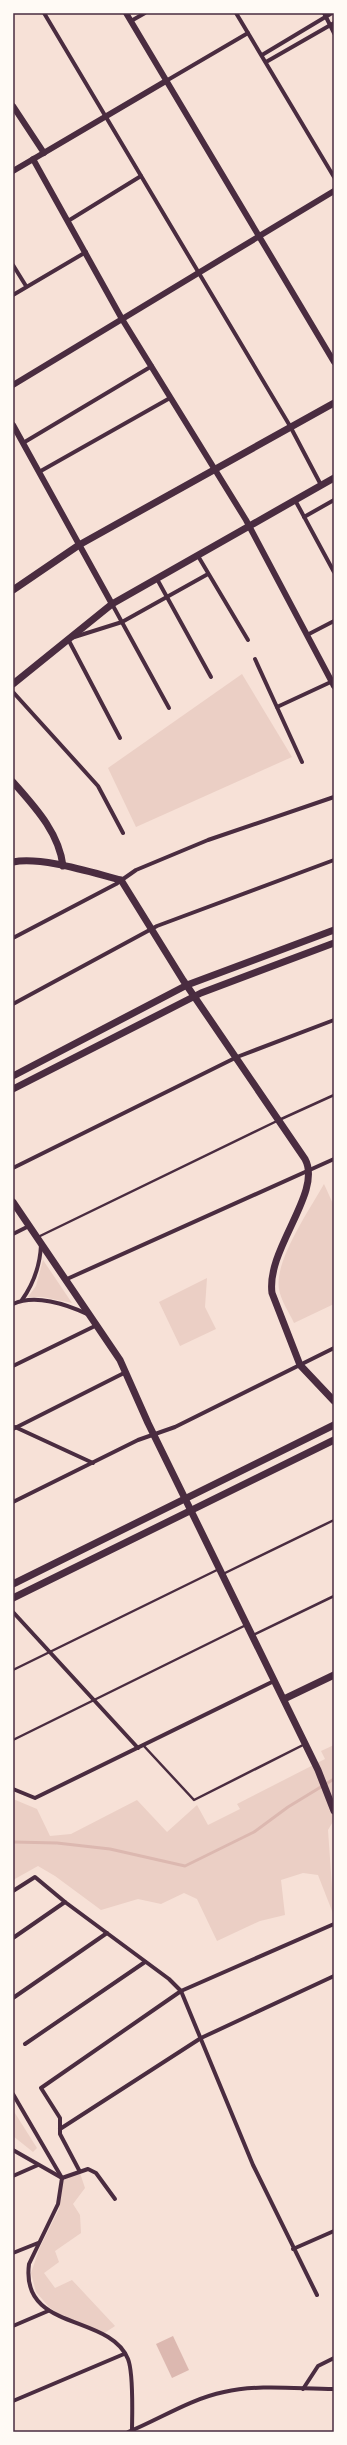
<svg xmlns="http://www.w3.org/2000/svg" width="347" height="2445" font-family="Rubik,sans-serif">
<rect width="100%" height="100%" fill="#f7e1d7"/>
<g fill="#ebcfc5">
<polygon points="242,674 292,757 136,827 108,768"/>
<path d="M324 1184 334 1206V1304L294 1323C289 1312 281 1301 279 1289 274 1261 310 1209 324 1184Z"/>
<polygon points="43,1260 72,1303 43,1297 28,1297 36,1286"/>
<polygon points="207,1278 205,1307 216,1329 180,1346 159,1302"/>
<polygon points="334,1745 334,1820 328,1830 334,1916 318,1875 303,1873 281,1880 285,1915 260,1921 217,1941 197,1899 184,1893 161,1904 138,1899 101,1910 55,1876 38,1866 13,1880 13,1799 37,1809 50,1836 71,1834 137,1800 167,1832 197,1805 208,1825 240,1809 237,1804 325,1759 321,1751"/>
<polygon points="13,2110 37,2148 33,2152 13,2136"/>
<polygon points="79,2170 85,2188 73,2204 80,2215 81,2233 55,2251 59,2262 44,2273 55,2288 72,2280 115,2326 103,2334 70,2322 49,2307 36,2292 31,2273 40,2247 59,2209 62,2178"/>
</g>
<polygon fill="#dcb8b0" points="173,2336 189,2370 172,2378 156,2344"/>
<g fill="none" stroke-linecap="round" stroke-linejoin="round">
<polyline stroke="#dcb8b0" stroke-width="3" points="13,1842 57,1843 110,1849 185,1866 254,1832 288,1807 334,1779"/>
<g stroke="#4a2c40" stroke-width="2.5">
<polyline points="38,1237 279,1120 334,1095"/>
<polyline points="223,1574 334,1520"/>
<polyline points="253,1635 334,1596"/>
<polyline points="13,1670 219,1569"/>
<polyline points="13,1740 246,1625"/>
<polyline points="143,1745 194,1800 305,1744"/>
</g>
<g stroke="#4a2c40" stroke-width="4">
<polyline points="44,13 290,426 321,485"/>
<polyline points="236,13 334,177"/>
<polyline points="324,13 334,33"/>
<polyline points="131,21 145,13"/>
<polyline points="262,55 332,13"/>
<polyline points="266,62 334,23"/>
<polyline points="166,81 248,33"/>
<polyline points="68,221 141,176"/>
<polyline points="13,265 26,286"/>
<polyline points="13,295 86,252"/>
<polyline points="23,443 152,366"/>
<polyline points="39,472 170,398"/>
<polyline points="295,500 334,572"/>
<polyline points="304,517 334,500"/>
<polyline points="198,556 248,640"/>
<polyline points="157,579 211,677"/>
<polyline points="112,604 169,708"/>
<polyline points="307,635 334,621"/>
<polyline points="255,659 302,762"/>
<polyline points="13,692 98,786 123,833"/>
<polyline points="277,707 333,681"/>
<polyline points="120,738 68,639 122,622 208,574"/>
<polyline points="13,938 116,884 136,870 208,840 334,797"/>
<polyline points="13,1004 157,926 334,860"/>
<polyline points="13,1168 237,1057 334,1020"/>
<polyline points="13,1234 29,1226"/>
<polyline points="67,1279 334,1159"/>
<path d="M22 1300C34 1283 40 1266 41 1245"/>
<path d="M13 1304C35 1294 66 1304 87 1314"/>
<polyline points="13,1366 97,1325"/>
<polyline points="15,1427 93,1463"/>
<polyline points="13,1429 126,1372"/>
<polyline points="13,1502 138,1440 175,1427 334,1348"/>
<polyline points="13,1612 138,1748"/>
<polyline points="13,1789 35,1798 274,1681"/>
<polyline points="13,1891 35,1877 65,1902 169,1979 181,1991 253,2165 317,2295"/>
<polyline points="13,1938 65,1902"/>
<polyline points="13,1998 107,1933"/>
<polyline points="25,2044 145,1962"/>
<polyline points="13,2094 62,2178"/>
<polyline points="60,2129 201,2038 334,1976"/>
<polyline points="13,2150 62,2178"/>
<polyline points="79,2170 60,2134 60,2118 41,2088 181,1991 334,1924"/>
<polyline points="13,2176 38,2165"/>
<path d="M62 2178 58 2204 29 2264C20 2332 109 2313 128 2359 134 2374 132 2415 132 2432"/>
<polyline points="62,2178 88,2169 96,2173 115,2199"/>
<polyline points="293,2249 334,2231"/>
<polyline points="13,2253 38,2243"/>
<polyline points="13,2326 48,2311"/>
<polyline points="303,2389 318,2366 334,2358"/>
<polyline points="13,2401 124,2354"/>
<path d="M128 2432C160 2419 190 2399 224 2392 259 2384 298 2389 334 2389"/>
</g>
<g stroke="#4a2c40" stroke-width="6">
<polyline points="126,13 334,362"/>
<polyline points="13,106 44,153"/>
<polyline points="33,159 122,319 246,520 334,686"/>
<polyline points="13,171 166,81"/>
<polyline points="13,385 334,191"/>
<polyline points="13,425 112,604"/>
</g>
<g stroke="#4a2c40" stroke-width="7">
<polyline points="13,590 79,545 334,403"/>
<polyline points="13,684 112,604 334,478"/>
<path d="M13 782C34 806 59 832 63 866"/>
<path d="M13 862C41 856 93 873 121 880L183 980 305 1159C323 1192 266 1249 272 1293L300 1365 334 1401"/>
<polyline points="13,1076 187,985 334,930"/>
<polyline points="13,1089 201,993 334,943"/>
<polyline points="13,1202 120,1360 148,1423 318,1770 334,1811"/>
<polyline points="13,1584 334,1425"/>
<polyline points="13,1598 334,1440"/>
<polyline points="284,1699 334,1675"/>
</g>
</g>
<rect width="347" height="2445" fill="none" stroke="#fffaf5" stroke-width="28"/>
<rect x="14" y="14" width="319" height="2417" fill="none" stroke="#4a2c40" stroke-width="1.5"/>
</svg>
